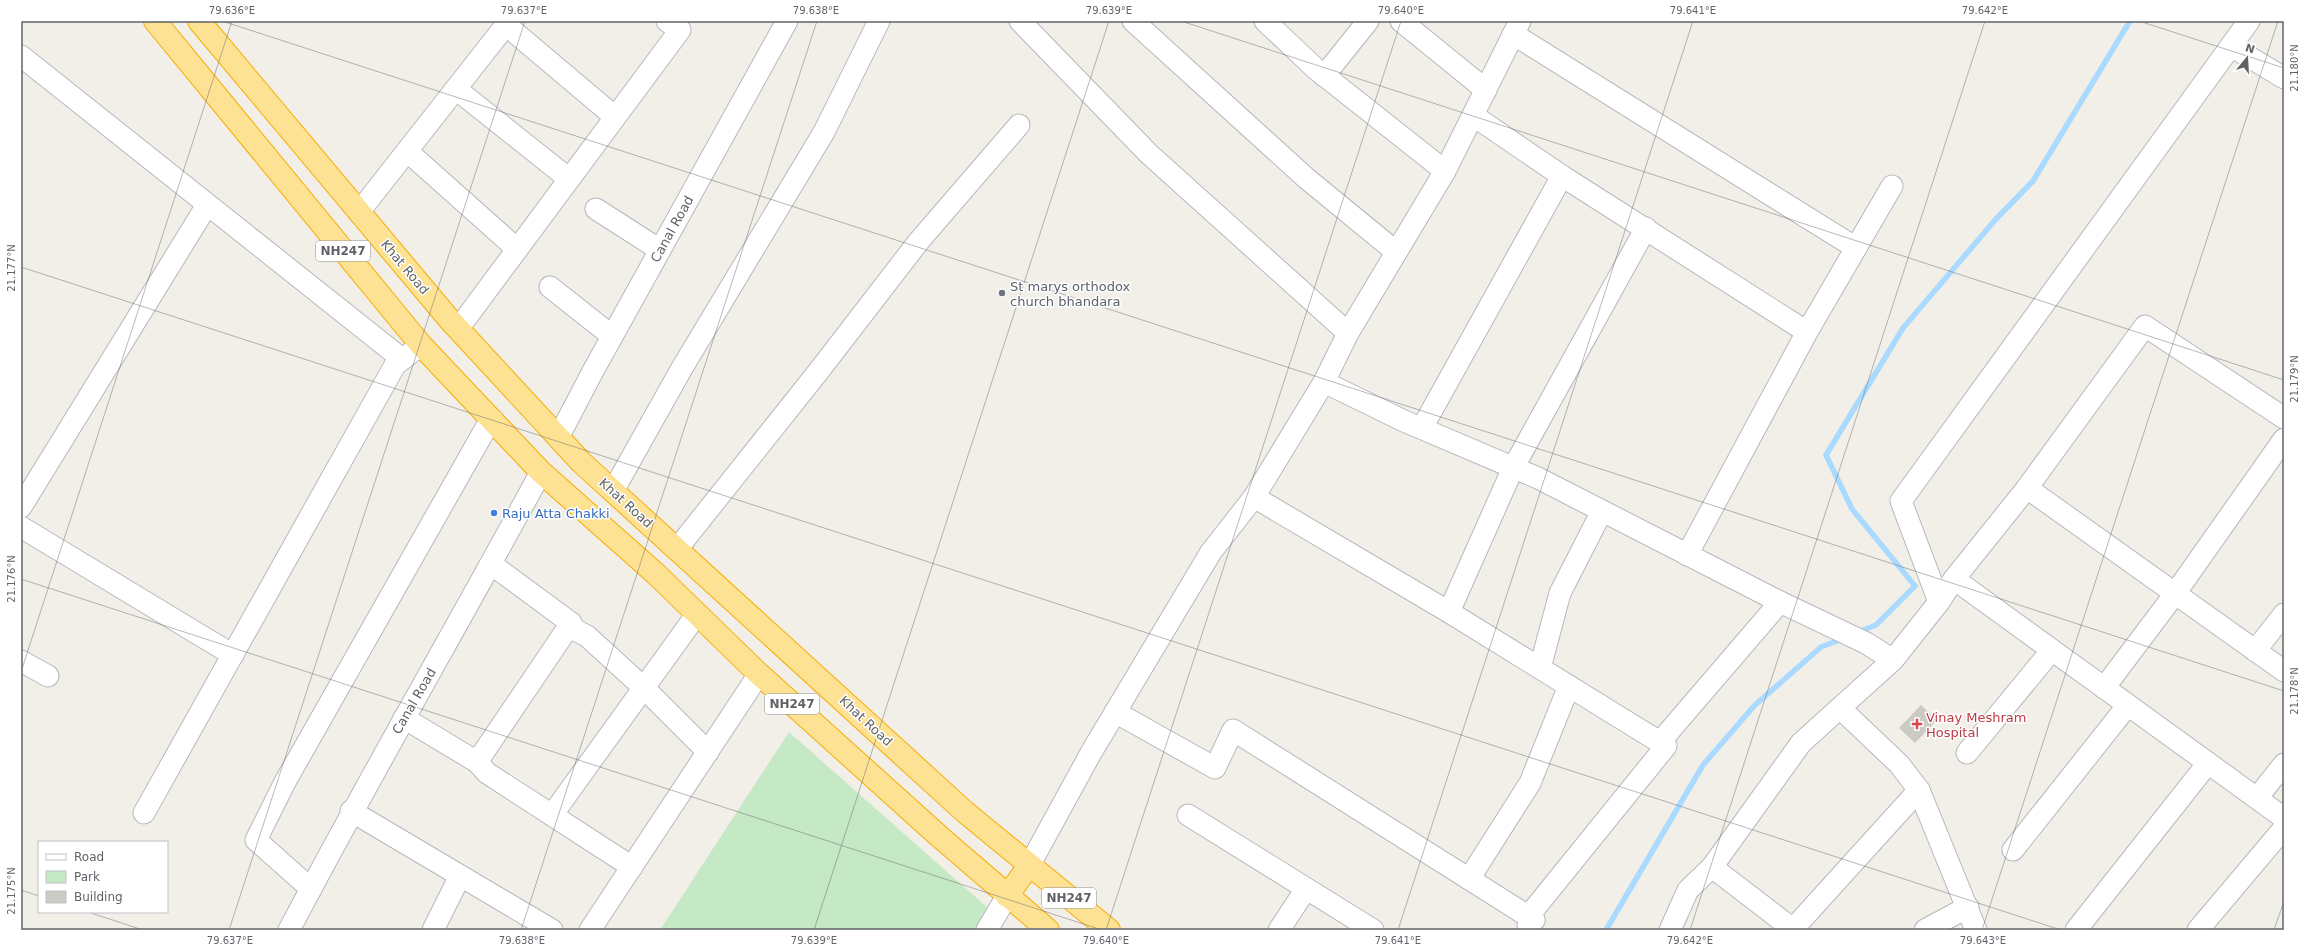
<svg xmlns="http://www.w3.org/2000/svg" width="2305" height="951" font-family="'DejaVu Sans',sans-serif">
<rect width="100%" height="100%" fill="#f1efe8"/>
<polygon fill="#c5e8c5" points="789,732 989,909 977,930 660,930"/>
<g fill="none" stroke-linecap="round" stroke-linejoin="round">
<g stroke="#aadaff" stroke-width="5.5">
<polyline points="1858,632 1876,625 1915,586 1852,509 1826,455 1903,328 1996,219 2033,181 2130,21"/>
<polyline points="1606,930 1703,765 1754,706 1821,647 1842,639"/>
</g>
</g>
<polygon fill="#cccac5" points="1921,705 1937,720 1915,743 1899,728"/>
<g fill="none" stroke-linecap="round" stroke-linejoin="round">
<g stroke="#b5b8bc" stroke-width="23">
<g id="minor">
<polyline points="1020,21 1149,154 1348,333"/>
<polyline points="1133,21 1306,178 1395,251"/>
<polyline points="1265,21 1316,69 1445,171"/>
<polyline points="1401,21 1486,90"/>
<polyline points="506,25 615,117"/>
<polyline points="1513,34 1856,248"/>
<polyline points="2231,46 2284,78"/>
<polyline points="21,56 402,359"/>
<polyline points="1324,76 1368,21"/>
<polyline points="456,89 569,179"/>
<polyline points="1474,116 1562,176 1807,332"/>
<polyline points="407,151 517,249"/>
<polyline points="596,209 660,250"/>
<polyline points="359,212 509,21"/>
<polyline points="550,287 612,336"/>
<polyline points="458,329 680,30 667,21"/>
<polyline points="1324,382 1404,421 1538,478 1780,602 1660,742"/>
<polyline points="1422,428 1562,176"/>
<polyline points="558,438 593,371 787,21"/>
<polyline points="2027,488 2284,671"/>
<polyline points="613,491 682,368 824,132 879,21"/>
<polyline points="1254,497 1449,612 1666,746 1531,913 1534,920"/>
<polyline points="21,507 207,205"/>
<polyline points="21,527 233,655"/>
<polyline points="677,549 818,372 919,241 1019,125"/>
<polyline points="1687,555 1807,332 1892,186"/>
<polyline points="491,564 571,623 575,630 587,636 645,689 708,752"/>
<polyline points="1954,579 2284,818"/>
<polyline points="1780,602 1866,643 1893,660"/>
<polyline points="1939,602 1901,501 2249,21"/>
<polyline points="1449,612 1513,468 1646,228"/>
<polyline points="2255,651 2284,614"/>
<polyline points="21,661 48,676"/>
<polyline points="1540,668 1560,593 1602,511"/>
<polyline points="2104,688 2174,595 2284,439"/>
<polyline points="1840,708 1899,764 1919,790 1976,930"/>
<polyline points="1115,712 1215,768 1233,730 1534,920 1528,925"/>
<polyline points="404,718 477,762 487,773 632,867"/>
<polyline points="1967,753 2052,650"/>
<polyline points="477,762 571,623"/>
<polyline points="2257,798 2284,764"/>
<polyline points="351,811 552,930"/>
<polyline points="144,813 395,365 421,345"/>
<polyline points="552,815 697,614"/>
<polyline points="1188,815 1373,930"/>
<polyline points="2013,850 2128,705"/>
<polyline points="1029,866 1092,751 1211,552 1254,497 1324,382 1348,333 1445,171 1520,21"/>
<polyline points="1712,867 1801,743 1893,660 1939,602 1954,579 2027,488 2145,326 2284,418"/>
<polyline points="1469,879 1530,783 1569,686"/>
<polyline points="311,889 256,840 285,782 491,419 493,420"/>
<polyline points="1793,929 1919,790"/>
<path d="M289 930C370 776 458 625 541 472"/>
<polyline points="433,930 460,876"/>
<polyline points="590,930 759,674"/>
<polyline points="987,930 1007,896"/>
<polyline points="1279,930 1306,889"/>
<polyline points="1670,930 1688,890 1712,867 1794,930"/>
<polyline points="1925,930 1968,907"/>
<polyline points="2076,930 2208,763"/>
<polyline points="2198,930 2284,828"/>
</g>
</g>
<g stroke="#f9ab00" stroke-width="24">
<g id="highway">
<polyline points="155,21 421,345 541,472 656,574 759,674 940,837 1048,930"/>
<polyline points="199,21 449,319 581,462 965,812 1109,930"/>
<polyline points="1007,896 1029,866"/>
</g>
</g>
<use href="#minor" stroke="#fff" stroke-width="21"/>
<use href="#highway" stroke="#fde293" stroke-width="22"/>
</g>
<path fill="none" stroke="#5f6368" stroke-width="1" stroke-opacity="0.45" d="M222 21 2284 691M1181 21 2284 380M2139 21 2284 68M21 267 2061 930M21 579 1102 930M21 672 232 21M21 890 39 896M88 912 143 930M229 930 525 21M521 930 817 21M814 930 1109 21M1106 930 1401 21M1398 930 1693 21M1690 930 1985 21M1982 930 2278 21M2274 930 2284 901"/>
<circle fill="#6b7280" stroke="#fff" stroke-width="1.5" cx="1002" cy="293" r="4"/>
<circle fill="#3f7fe0" stroke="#fff" stroke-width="1.5" cx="494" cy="513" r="4"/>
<path fill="#e0444e" stroke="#fff" stroke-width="1.5" d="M1915 718h4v4h4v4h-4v4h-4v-4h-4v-4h4z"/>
<g text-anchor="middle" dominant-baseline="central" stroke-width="3" stroke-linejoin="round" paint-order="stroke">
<g fill="#fff" stroke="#8f9295" stroke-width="1">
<rect x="316" y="241" width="54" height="20" rx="3"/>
<rect x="765" y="694" width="54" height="20" rx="3"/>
<rect x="1042" y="888" width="54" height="20" rx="3"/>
</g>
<g font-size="12" font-weight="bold" fill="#5f6368">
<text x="343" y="251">NH247</text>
<text x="792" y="704">NH247</text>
<text x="1069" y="898">NH247</text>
</g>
<g font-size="13" fill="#5f6368" stroke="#fff">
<text transform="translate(672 229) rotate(-61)">Canal Road</text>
<text transform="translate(405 267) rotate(50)">Khat Road</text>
<text transform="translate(626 503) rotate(42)">Khat Road</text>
<text transform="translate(414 701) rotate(-60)">Canal Road</text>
<text transform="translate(866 721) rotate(43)">Khat Road</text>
</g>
<g font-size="13" fill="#5b616d" stroke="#fff" text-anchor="start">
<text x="1010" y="286">St marys orthodox<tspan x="1010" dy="15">church bhandara</tspan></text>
</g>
<g font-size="13" fill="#366cbe" stroke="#fff" text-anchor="start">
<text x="502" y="513">Raju Atta Chakki</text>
</g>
<g font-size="13" fill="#be3a42" stroke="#fff" text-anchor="start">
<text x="1926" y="717">Vinay Meshram<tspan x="1926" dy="15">Hospital</tspan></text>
</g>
</g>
<rect width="2305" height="951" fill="none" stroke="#ffffff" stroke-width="44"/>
<rect x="38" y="841" width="130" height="72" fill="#ffffff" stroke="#bfc1c3"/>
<rect x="46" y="854" width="20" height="6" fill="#ffffff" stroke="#bfc1c3"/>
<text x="74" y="861" font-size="12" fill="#5f6368">Road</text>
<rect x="46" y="871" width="20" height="12" fill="#c5e8c5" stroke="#bfc1c3"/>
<text x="74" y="881" font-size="12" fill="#5f6368">Park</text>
<rect x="46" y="891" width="20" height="12" fill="#cccac5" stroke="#bfc1c3"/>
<text x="74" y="901" font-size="12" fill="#5f6368">Building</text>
<g transform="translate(2247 58) rotate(18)" stroke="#ffffff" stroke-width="3" paint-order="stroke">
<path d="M0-3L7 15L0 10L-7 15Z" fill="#5f6368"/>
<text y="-6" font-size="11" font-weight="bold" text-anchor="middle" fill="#5f6368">N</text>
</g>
<rect x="22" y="22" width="2261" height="907" fill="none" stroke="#5f6368" stroke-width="1.5"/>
<g font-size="10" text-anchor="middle" fill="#5f6368">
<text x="232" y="14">79.636°E</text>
<text x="524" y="14">79.637°E</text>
<text x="816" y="14">79.638°E</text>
<text x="1109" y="14">79.639°E</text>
<text x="1401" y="14">79.640°E</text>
<text x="1693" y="14">79.641°E</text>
<text x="1985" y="14">79.642°E</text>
<text transform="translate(2294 68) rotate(-90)" y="4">21.180°N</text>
<text transform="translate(11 268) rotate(-90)" y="4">21.177°N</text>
<text transform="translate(2294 379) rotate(-90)" y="4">21.179°N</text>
<text transform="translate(11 579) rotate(-90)" y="4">21.176°N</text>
<text transform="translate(2294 691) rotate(-90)" y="4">21.178°N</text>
<text transform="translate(11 891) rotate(-90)" y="4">21.175°N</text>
<text x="230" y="944">79.637°E</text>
<text x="522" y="944">79.638°E</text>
<text x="814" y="944">79.639°E</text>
<text x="1106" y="944">79.640°E</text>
<text x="1398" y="944">79.641°E</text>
<text x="1690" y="944">79.642°E</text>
<text x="1983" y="944">79.643°E</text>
</g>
</svg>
